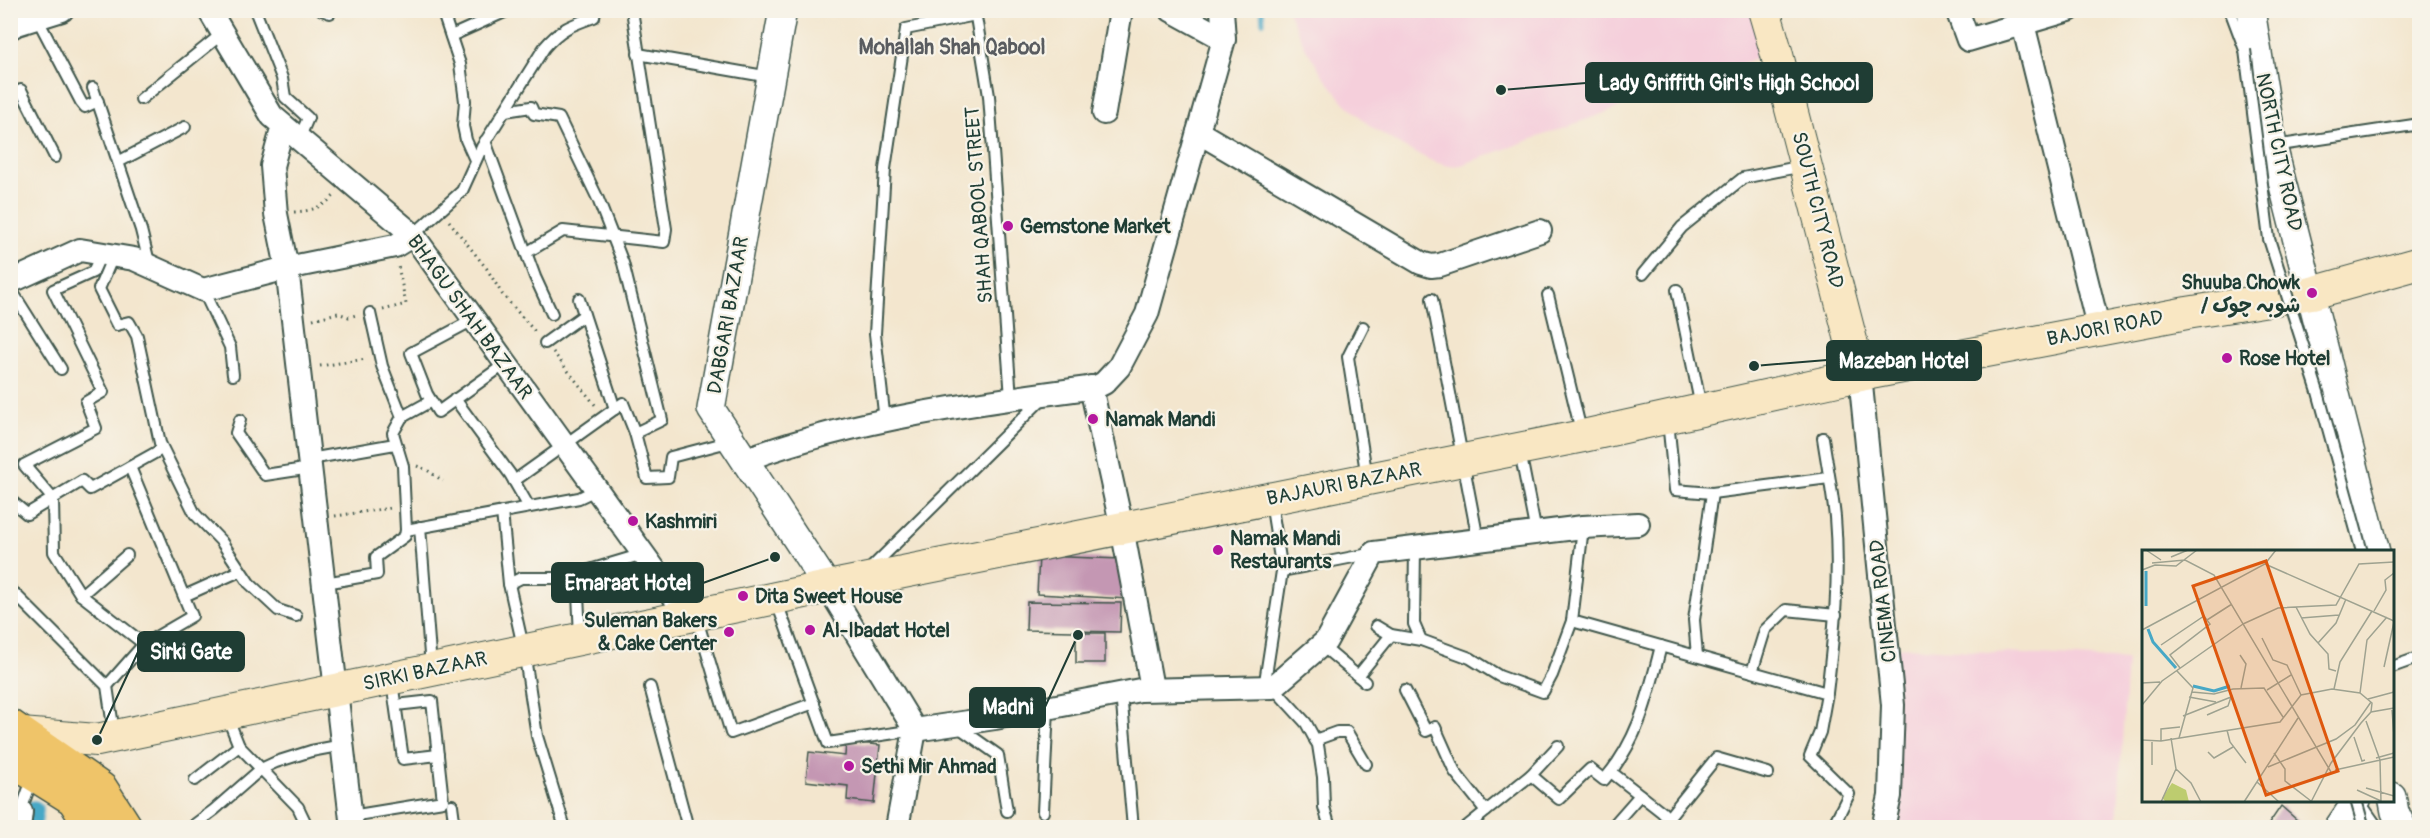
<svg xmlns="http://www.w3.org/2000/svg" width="2430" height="838" font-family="Pangolin,'Playpen Sans Arabic',sans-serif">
<rect width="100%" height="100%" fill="#f7f3e8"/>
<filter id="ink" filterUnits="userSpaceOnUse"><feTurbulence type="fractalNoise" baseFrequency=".0167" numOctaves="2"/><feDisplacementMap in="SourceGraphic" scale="12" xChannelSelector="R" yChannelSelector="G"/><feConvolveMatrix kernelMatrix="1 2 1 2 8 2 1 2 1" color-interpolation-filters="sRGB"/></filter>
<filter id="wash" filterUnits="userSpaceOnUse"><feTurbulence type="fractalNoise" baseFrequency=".008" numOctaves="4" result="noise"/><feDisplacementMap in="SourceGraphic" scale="24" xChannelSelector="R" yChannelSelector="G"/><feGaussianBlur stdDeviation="1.35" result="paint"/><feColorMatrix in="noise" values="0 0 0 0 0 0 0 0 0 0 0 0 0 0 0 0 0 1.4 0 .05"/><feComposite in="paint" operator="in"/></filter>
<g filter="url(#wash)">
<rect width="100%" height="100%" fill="#f3e6ce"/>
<g fill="#f5cfdb">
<polygon points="1288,11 1764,11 1776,51 1461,165 1449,166 1434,162 1403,147 1370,126 1345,103 1324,77 1305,47"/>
<polygon points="1887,646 2127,660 2117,827 1883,828"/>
</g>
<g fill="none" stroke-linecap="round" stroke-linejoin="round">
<polyline stroke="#47a8c6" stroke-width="5" points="1262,10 1263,22"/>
<polyline stroke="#47a8c6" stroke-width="20" points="31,828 34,810"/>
</g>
<g id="blocks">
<g fill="#c497b3">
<polygon points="1039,556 1121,559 1129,599 1037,594"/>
<polygon points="1027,602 1121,603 1120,632 1026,630"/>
<rect x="1076" y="633" width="29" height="30"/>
<polygon points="846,742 880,745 874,803 847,800 848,786 806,781 809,752 845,756"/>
<polygon points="2281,806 2306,828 2266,828"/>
</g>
</g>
</g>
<g filter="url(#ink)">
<use href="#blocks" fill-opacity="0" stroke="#3f564b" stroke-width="1.5"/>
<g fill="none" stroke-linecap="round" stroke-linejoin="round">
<g stroke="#3f564b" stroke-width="14">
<g id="service">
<polyline points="255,10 282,78 285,97 308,118 299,139"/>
<polyline points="322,10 330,13"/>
<polyline points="442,10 460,64 465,101 463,126 466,140 475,160"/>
<polyline points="2230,10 2245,50"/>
<polyline points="975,11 989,96 1011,398"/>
<polyline points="37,18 81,102 85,107 98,101"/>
<polyline points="451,36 509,10"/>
<polyline points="638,54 770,77"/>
<polyline points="10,85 16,93 21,90 55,157"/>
<polyline points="93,88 141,230 150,266"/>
<polyline points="141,99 223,33"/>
<polyline points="505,111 531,107 534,114 559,118 598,199 623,263 662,420 635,433"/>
<polyline points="485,141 535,277 552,314"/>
<polyline points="2274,146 2420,124"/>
<polyline points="120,161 185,127"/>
<path d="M413 235 462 191 482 147 544 48C560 29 571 25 594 17L595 10"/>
<polyline points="526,253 563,231 664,242 666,229 632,10"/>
<polyline points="113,256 99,289 117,325 129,322 137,336 160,443 195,514 221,541 249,583 278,610 296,616"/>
<polyline points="1643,274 1682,227 1743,178 1803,166"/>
<polyline points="10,288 61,369"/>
<polyline points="203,290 230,347 233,375"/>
<polyline points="1677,290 1701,407"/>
<polyline points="1548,295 1582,435"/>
<polyline points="579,299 615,409"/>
<polyline points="1432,299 1478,540"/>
<polyline points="473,320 411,353 427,394 438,412 505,364"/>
<polyline points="1363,327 1348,357 1367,478"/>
<polyline points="545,343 584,315"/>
<polyline points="455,399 510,474 529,507"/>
<polyline points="402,417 431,401"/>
<polyline points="240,420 236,433 265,475 311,468"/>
<polyline points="885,421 875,334 885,169 906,29 976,15"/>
<polyline points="1668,421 1675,490 1712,493 1829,478"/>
<path d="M1823 438C1827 464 1832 490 1835 517 1840 576 1834 634 1827 693"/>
<polyline points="1520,452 1536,533"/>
<polyline points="310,459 395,444"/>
<polyline points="514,481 623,403 635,433 647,478 668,477 671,457 732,441"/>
<polyline points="10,500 27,514 82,481 90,489 162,449"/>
<polyline points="502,512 509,584 524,651 537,736 565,828"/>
<polyline points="420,527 431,667"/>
<polyline points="406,530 579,498 596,490"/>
<polyline points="1415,548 1414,624 1421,640"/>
<polyline points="127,555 81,595 144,644"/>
<polyline points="869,570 1044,397"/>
<polyline points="1282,571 1374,553"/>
<polyline points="577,573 580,636"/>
<polyline points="325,583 377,574 376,557 405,536 406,530 403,466 393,433 402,417 382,366 370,313"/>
<polyline points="509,584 521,578 563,578 643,554"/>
<polyline points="10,589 107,686 114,733"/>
<polyline points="81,595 54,552 53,499 24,465 96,428 86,402 103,392 53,290 93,272 101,254"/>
<polyline points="184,596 240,571"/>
<polyline points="776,600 828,743 915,730"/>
<polyline points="696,616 731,733 814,703"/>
<polyline points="1572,621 1827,693 1820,732 1810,756 1849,794 1832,828"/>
<polyline points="1376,626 1391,635 1421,640 1470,658 1499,676 1543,692 1552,675 1572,621 1583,527"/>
<polyline points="1321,645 1365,682"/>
<polyline points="1697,656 1694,620 1712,493"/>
<polyline points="2392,667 2420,657"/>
<polyline points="1752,672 1765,630 1786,610 1836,615"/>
<polyline points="1358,676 1391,635"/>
<polyline points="392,682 403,759 438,755"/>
<polyline points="107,686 144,644 192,616 130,467"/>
<polyline points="650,687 688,828"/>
<polyline points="1273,687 1306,723 1318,745 1323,777 1324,807 1330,828"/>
<polyline points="1264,688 1282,571 1271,502"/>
<polyline points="1405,690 1426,731 1435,727 1455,772 1486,811"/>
<polyline points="1121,693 1133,828"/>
<polyline points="227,716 239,746 298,807 308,828"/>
<polyline points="957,726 998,755 1007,811"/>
<polyline points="1315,740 1337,732 1347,732 1366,764"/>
<polyline points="1611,772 1662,812 1677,828"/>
<polyline points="1531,775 1558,746"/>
<polyline points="195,780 239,746"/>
<polyline points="2359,801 2378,828"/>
<polyline points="452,805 455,828"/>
<polyline points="1043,812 1048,708"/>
<polyline points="20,813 33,777"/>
<polyline points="351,816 443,801 432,701 396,705"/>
<polyline points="1668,818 1716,758 1768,773"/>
<polyline points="190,828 214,810 261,769 276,762 311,751 343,745"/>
<path d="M1465 828 1531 775 1559 799 1590 769 1604 780C1639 740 1648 696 1661 646"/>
<polyline points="1611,828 1640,795"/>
</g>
</g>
<g stroke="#3f564b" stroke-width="26">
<g id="minor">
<polyline points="209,10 272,116 413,235 688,616"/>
<polyline points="1171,10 1224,39"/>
<polyline points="1957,10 1968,40 2069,10"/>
<polyline points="2023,24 2099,330"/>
<polyline points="10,28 17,24 62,10"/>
<polyline points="1104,113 1121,10"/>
<polyline points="283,126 272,166 276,214 287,268 352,828"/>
<polyline points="1198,132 1421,263 1431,266 1440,265 1540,231"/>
<polyline points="10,282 80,250 134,259 203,290 287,268 395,246 413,235"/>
<polyline points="1860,375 1893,705 1890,796 1883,828"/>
<polyline points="1091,387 1122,528 1152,688"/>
<path d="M744 460C854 419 980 402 1096 387L1104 383 1119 367 1147 314 1224 39 1222 10"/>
<polyline points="828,587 915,730 897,828"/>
<polyline points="915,730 995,718 1140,690 1273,687 1326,641 1374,553 1583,527 1638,524"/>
<polyline points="19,828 21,812"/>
</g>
</g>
<g stroke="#3f564b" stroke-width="30">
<g id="tertiary">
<polyline points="783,10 711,409 828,587"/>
<polyline points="2251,10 2273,146 2376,552"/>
<polyline points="2392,796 2395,812 2403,828"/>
<polyline points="2338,828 2357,800"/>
</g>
</g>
<g stroke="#3f564b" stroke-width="34">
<g id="secondary">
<polyline points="1764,10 1776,51 1860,375"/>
<polyline points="21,734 97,740 828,587 1583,436 1860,375 2187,313 2312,293 2420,263"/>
</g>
</g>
<g stroke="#3f564b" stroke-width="36">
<g id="primary">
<polyline points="10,726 101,789 126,828"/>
<polyline points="10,759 74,799 92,828"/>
</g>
</g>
<g stroke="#3f564b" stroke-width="3" stroke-dasharray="1.5 4.5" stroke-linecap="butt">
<path d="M294 212C312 211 323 207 336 194"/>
<polyline points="449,221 487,269 502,294 537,334"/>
<polyline points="383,310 406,304 398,266"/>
<polyline points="313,319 338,313 349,317 356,315"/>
<polyline points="553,352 596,406"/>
<polyline points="320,366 366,359"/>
<polyline points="417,466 427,470 443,481"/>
<polyline points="335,516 391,508"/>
</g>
<use href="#service" stroke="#fff" stroke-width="10"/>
<use href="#minor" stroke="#fff" stroke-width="22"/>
<use href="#tertiary" stroke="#fff" stroke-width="27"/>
<use href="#secondary" stroke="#f9e7c3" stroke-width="32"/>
<use href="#primary" stroke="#efc469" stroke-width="33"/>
<g stroke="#3f564b" stroke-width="14" stroke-linecap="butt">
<g id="service-bridge">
<polyline points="2245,50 2269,239 2318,392 2362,552"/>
<polyline points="2356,800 2364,828"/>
</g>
</g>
<use href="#service-bridge" stroke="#fff" stroke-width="10"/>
</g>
</g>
<g fill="#b5179e" stroke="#f7f3e8" stroke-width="2">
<circle cx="1008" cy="226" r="6"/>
<circle cx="2312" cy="293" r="6"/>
<circle cx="2227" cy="358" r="6"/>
<circle cx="1093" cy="419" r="6"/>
<circle cx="633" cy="521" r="6"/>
<circle cx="1218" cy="550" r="6"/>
<circle cx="743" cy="596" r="6"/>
<circle cx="810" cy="630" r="6"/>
<circle cx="729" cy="632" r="6"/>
<circle cx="849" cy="766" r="6"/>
</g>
<g text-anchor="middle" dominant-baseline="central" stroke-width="4.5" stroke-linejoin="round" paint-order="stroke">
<g font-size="20" fill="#1f3d34" stroke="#f7f3e8">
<text transform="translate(2279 152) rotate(78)">NORTH CITY ROAD</text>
<text transform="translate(979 205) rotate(-94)">SHAH QABOOL STREET</text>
<text transform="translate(1818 210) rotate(76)">SOUTH CITY ROAD</text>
<text transform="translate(728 315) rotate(-80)">DABGARI BAZAAR</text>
<text transform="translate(470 317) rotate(54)">BHAGU SHAH BAZAAR</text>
<text transform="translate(2105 328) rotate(-11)">BAJORI ROAD</text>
<text transform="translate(1344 484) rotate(-11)">BAJAURI BAZAAR</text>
<text transform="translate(1883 601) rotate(-96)">CINEMA ROAD</text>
<text transform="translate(425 671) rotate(-12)">SIRKI BAZAAR</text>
</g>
<g font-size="20" font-weight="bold" fill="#1f3d34" stroke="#f7f3e8" text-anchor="start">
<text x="1020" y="226">Gemstone Market</text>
<text x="2300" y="282" text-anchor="end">Shuuba Chowk<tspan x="2300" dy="23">/ شوبہ چوک</tspan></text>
<text x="2239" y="358">Rose Hotel</text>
<text x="1105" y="419">Namak Mandi</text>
<text x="645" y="521">Kashmiri</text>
<text x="1230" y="538">Namak Mandi<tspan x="1230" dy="23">Restaurants</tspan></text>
<text x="755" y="596">Dita Sweet House</text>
<text x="717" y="620" text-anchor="end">Suleman Bakers<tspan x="717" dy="23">&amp; Cake Center</tspan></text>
<text x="822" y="630">Al-Ibadat Hotel</text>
<text x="861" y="766">Sethi Mir Ahmad</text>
</g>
<g font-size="21" font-weight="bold" fill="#595c60" stroke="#f7f3e8">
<text x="952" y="47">Mohallah Shah Qabool</text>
</g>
</g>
<g transform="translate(2142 550)">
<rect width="252" height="252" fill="#f3e6ce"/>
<path d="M30 233 44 240 47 252H24L20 248Z" fill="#bdcc6f"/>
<path fill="none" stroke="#47a8c6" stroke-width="3" d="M4 21V56M6 79 11 92 34 118M51 136 72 141 88 136"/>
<path fill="none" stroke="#9ea290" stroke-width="1.5" d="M4 0 19 10M29 7 46 0M10 13 43 10 72 25 189 222M123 14 252 71M0 20 13 15 34 16 55 0M154 57 168 84 186 104 187 119 194 121M232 61 244 40 243 30 252 23M159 68 197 65M65 70 90 54M101 74 136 58 194 55 217 14 252 12M0 80 123 14 134 0M120 88 131 110 145 115 159 145M176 93 194 73 204 49M19 95 62 66 68 74 28 105 38 118M98 105 104 114 99 138M242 117 252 72M35 121 51 138 37 188M0 133 18 132M192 139 198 112 230 61M125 140 149 125M50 142 72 144 91 139 122 138 141 167M218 143 225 90 245 67M47 147 74 152M226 149 252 142M0 155 20 131 101 74M250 160 252 186M65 165 86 156 89 147M41 166 89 147M224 171 238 210 239 252M85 180 88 192 104 213M212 187 220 211 223 210M0 190 19 191 138 172 159 145 190 139 218 143 230 153 229 162M19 191V179L38 177M10 192V215M66 202 72 208 91 197M132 203 143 219V231L169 251M234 208 252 203M126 217 194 189 213 175 229 152M34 219 49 233 59 252M193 220 252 207M115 232 137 252M224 238 252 246M215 240 239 251M19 252 34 219 29 188M102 252 156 168M169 252 189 213 219 173 229 162 252 158"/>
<path fill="#de580e" fill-opacity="0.15" stroke="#de580e" stroke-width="3" d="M124 11 196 221 124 245 51 36Z"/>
<rect width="252" height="252" fill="none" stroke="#1f3d34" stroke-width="3"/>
</g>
<path fill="none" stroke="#1f3d34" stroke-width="2" d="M1501 90L1586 83M1754 366L1827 360M775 557L703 583M97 740L138 652M1078 635L1045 707"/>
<g fill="#1f3d34" stroke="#f7f3e8" stroke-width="2">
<circle cx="1501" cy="90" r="6"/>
<circle cx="1754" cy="366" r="6"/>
<circle cx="775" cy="557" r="6"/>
<circle cx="97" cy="740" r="6"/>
<circle cx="1078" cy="635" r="6"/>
</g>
<g fill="#1f3d34" stroke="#1f3d34" stroke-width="2">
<rect x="1586" y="63" width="286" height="39" rx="6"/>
<rect x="1827" y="341" width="154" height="39" rx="6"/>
<rect x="552" y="563" width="151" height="39" rx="6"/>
<rect x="138" y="632" width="106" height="39" rx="6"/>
<rect x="970" y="688" width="75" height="39" rx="6"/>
</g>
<g font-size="21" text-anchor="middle" font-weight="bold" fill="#fff">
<text x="1729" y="90">Lady Griffith Girl's High School</text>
<text x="1904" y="368">Mazeban Hotel</text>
<text x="628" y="590">Emaraat Hotel</text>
<text x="191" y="659">Sirki Gate</text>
<text x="1008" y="714">Madni</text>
</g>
<rect width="2430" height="838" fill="none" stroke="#f7f3e8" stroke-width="36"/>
</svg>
